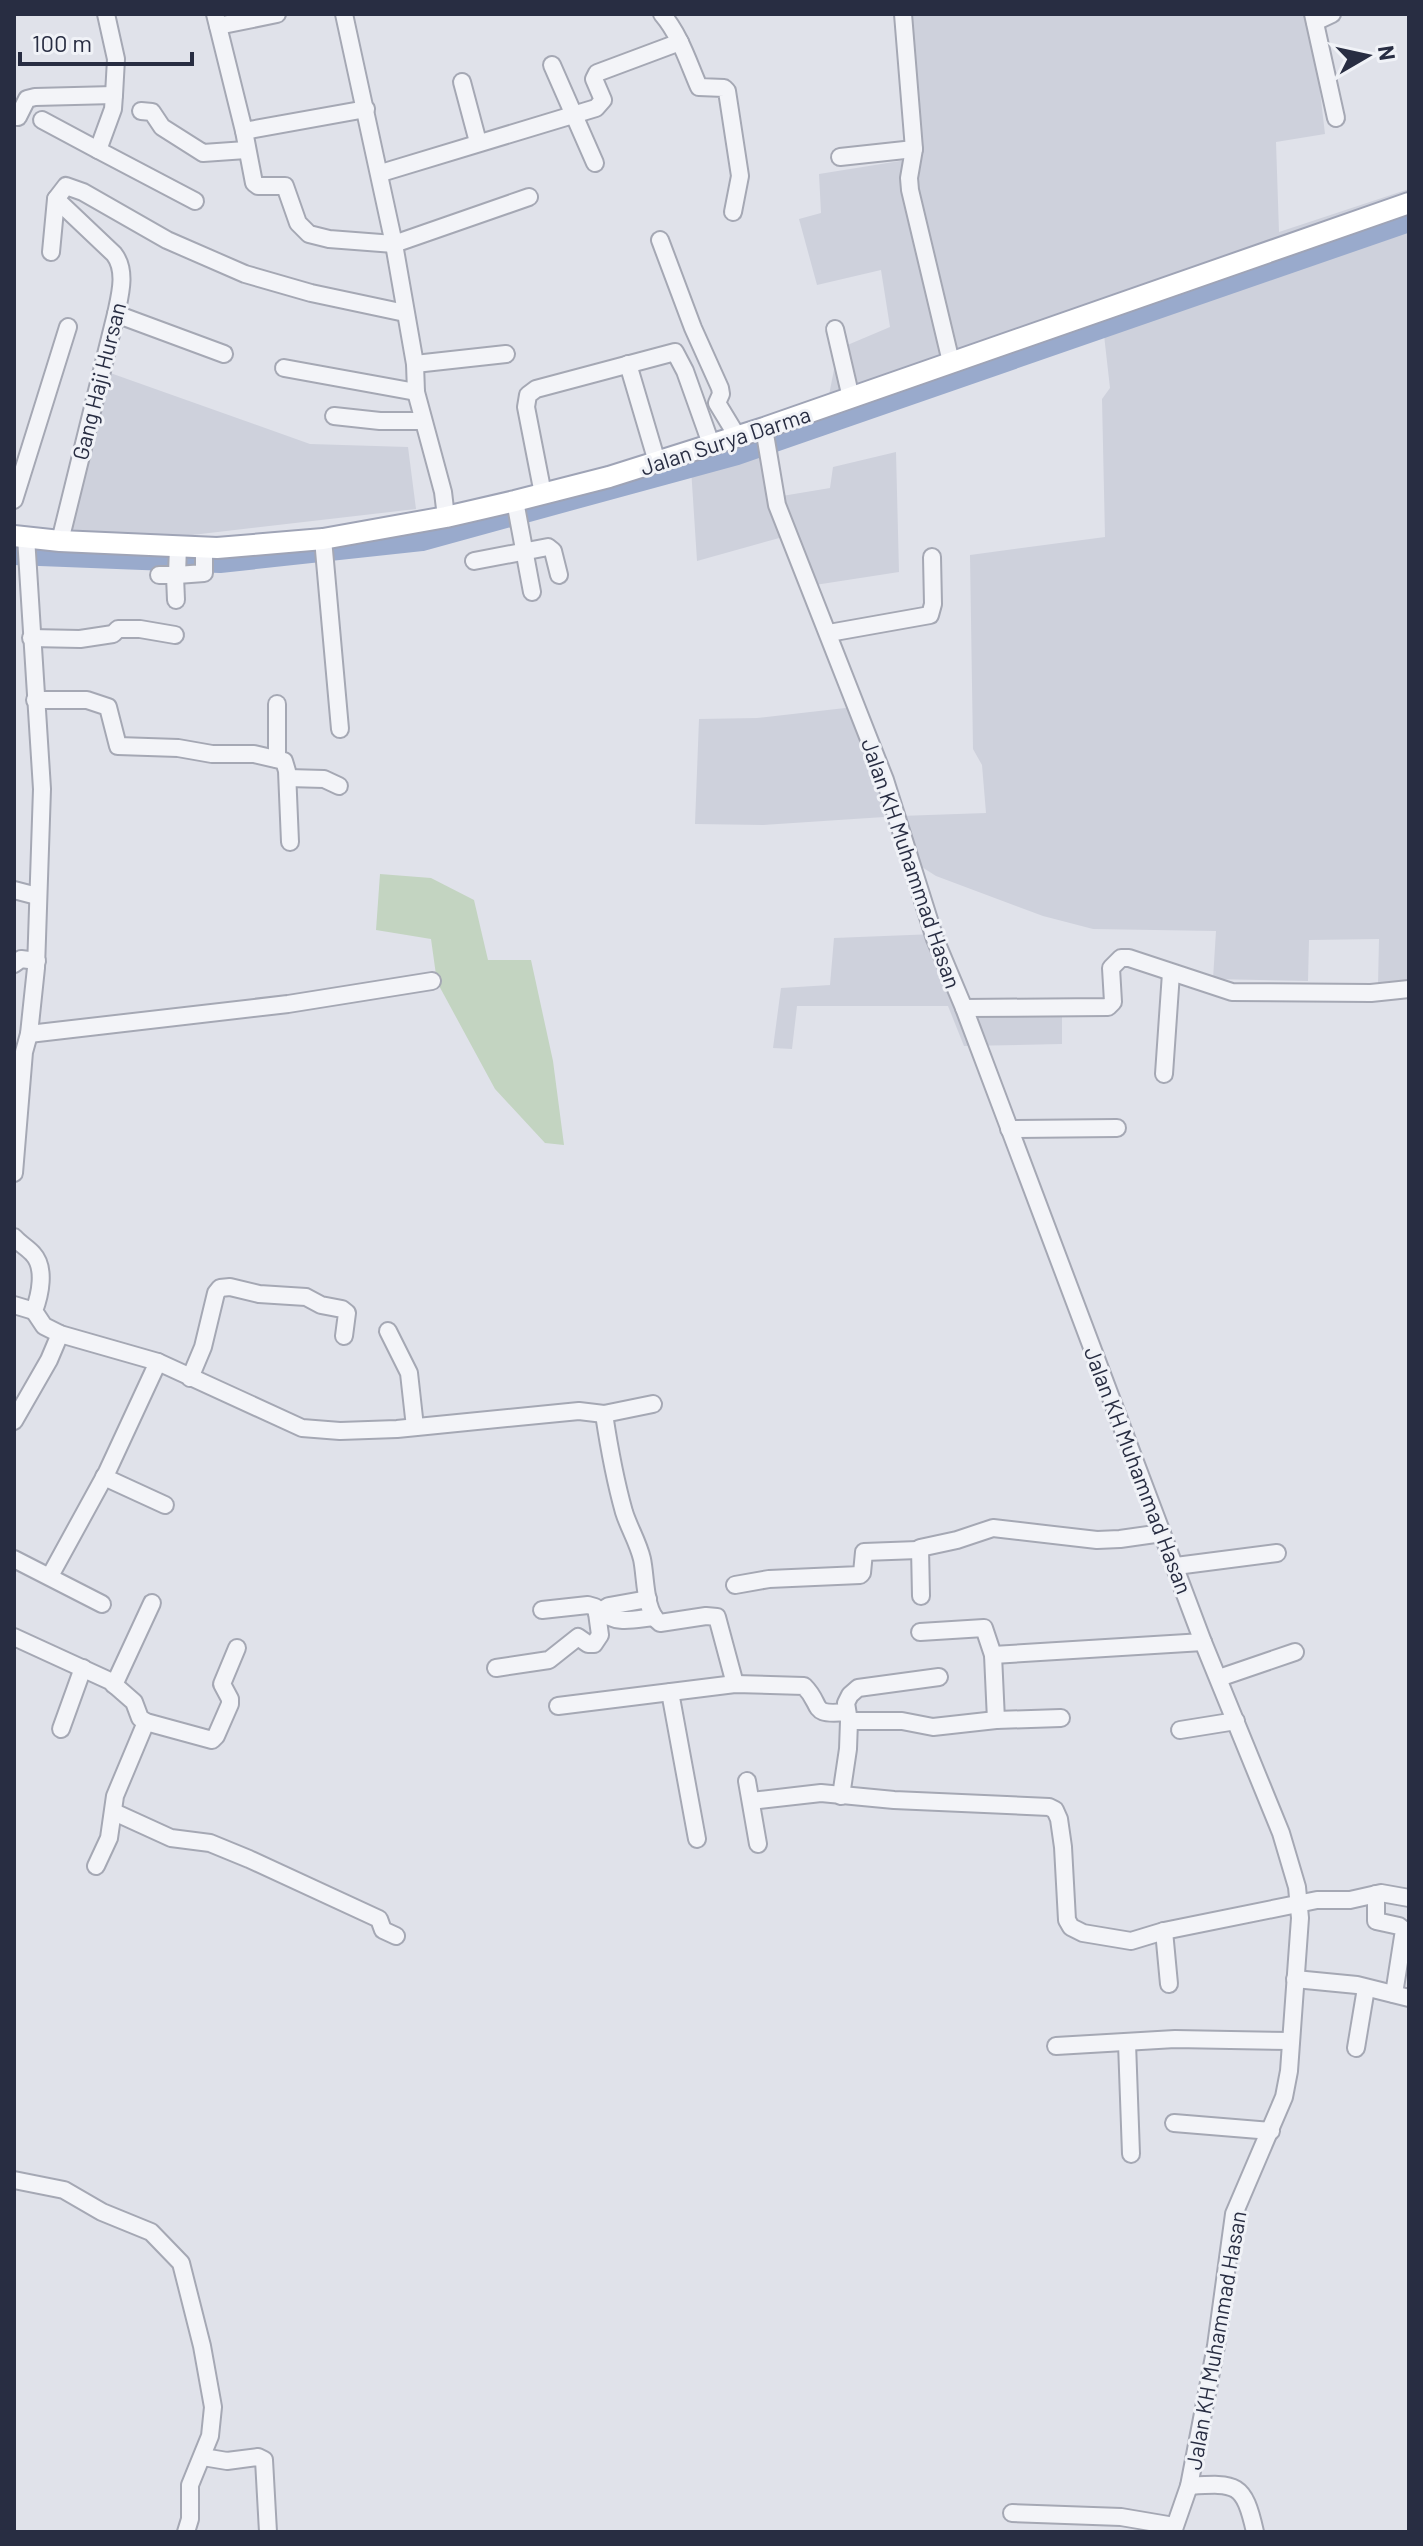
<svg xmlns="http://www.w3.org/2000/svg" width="1423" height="2546" font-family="Barlow,sans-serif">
<rect width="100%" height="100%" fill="#e0e2ea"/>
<g fill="#ced1dc">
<polygon points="907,14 1311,14 1325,134 1276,142 1279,232 1409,189 1409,982 1378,985 1379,939 1309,940 1308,981 1213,979 1216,931 1093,929 1043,916 936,876 911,860 900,816 986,813 982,765 973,749 970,555 1105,537 1102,399 1110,388 1104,335 821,436 838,349 890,327 881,270 817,285 799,219 821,213 819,174 906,160"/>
<polygon points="99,369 310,444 408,447 416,509 158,539 59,528"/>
<polygon points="765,451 776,497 830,488 833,467 896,452 899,572 802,587 783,537 697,561 691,468"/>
<polygon points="854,707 868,746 884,817 763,825 695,824 699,719 757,718"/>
<polygon points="935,934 959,1003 1062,1011 1062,1044 964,1046 948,1006 797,1006 792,1049 773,1048 781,988 830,985 834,938"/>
</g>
<polygon fill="#c3d4c1" points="380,874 431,878 474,900 488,960 531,960 553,1061 564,1145 545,1143 495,1089 437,982 431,939 376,930"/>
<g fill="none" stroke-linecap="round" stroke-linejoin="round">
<polyline stroke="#9ac" stroke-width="20" points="14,555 220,563 422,541 737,455 1409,222"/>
<g stroke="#a5a8b4" stroke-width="20">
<g id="minor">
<polyline points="106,14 116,59 114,95 113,109 98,150 195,201"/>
<polyline points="215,14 244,131 366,109"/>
<polyline points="344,14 394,244 415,364 416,392 443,492 446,517"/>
<path d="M662 14C680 35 688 62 699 87L724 88 727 91 740 176 733 212"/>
<polyline points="903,14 914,149 909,178 910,190 951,362"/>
<polyline points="1313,14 1336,118"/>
<polyline points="1315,22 1332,14"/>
<polyline points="218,26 277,14"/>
<polyline points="552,65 595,163"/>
<polyline points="462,82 478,142"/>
<polyline points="141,111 152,112 162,127 203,153 246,150"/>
<polyline points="18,117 27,99 35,97 114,95"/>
<polyline points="42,120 98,150"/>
<polyline points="244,131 254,183 258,186 285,186 298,223 309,234 329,239 394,244 529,197"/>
<polyline points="840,157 914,149"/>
<polyline points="381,173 596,108 603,100 594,79 597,73 680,42"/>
<path d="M56 199 114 254C127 271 120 295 116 314L60 541"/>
<polyline points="660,240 693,328 720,388 721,394 717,403 737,436"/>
<polyline points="51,252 56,199 66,186 83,192 167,240 245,274 311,293 405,313"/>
<polyline points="116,314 224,354"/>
<polyline points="835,329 851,398"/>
<polyline points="415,364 506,354"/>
<polyline points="628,364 657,462"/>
<polyline points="284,368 416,392"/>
<polyline points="334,416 380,421 422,421"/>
<polyline points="764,428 777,505 885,780 935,939 964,1008 1203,1642 1281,1833 1297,1887 1300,1918 1289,2071 1284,2097 1234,2214 1216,2346 1189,2486 1173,2532"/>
<polyline points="543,494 526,407 528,395 536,389 675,352 685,371 711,444"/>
<polyline points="14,500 68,327"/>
<polyline points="515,501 532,592"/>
<polyline points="323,539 340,729"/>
<polyline points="474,561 548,547 553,551 559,575"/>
<polyline points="159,575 177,575 178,546"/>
<polyline points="177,575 204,573 204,548"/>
<polyline points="175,576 176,600"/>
<polyline points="829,633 930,615 933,604 932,557"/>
<polyline points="31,638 80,639 113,634 118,629 140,629 175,635"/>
<polyline points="35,700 87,700 108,707 118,746 178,748 212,754 254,754 284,761 287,771 290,842"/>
<polyline points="277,704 277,759"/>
<polyline points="288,778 324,779 339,786"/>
<polyline points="14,890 37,896"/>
<polyline points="14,964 21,959 37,961"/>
<polyline points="964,1008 1108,1007 1113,1002 1111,968 1121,958 1129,958 1232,992 1371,993 1409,989"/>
<polyline points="29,1034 288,1004 432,981"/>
<polyline points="1164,1074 1171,973"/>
<polyline points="1009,1129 1117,1128"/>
<polyline points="14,1173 24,1052 29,1034 36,968 42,789 26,537"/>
<path d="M14 1237C20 1244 28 1248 33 1254 46 1268 40 1295 34 1311L44 1326 60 1334 158 1362 302 1428 340 1431 397 1429 579 1411 604 1414 653 1404"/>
<polyline points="14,1305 34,1311"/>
<polyline points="388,1331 409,1373 415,1427"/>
<polyline points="190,1378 203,1347 216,1293 220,1288 230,1287 259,1294 306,1297 321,1305 342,1309 347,1313 344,1336"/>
<path d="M604 1414C609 1447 615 1480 624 1512 629 1528 638 1542 642 1559 646 1577 644 1612 660 1623L706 1616 717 1617 735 1684"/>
<polyline points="14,1421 49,1360 60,1334"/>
<polyline points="104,1477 165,1505"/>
<polyline points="14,1559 102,1604"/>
<polyline points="1176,1566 1277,1553"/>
<polyline points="50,1576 107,1472 158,1362"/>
<polyline points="735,1585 769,1579 860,1575 862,1573 864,1552 918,1550"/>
<polyline points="921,1596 920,1548 957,1540 993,1528 1097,1540 1120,1539 1162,1533"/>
<polyline points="542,1610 588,1605 595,1607 597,1613"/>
<path d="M600 1611C616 1625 634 1619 654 1617"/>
<polyline points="920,1632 984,1628 993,1655 996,1720"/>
<polyline points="14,1637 110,1681 134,1702 140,1718 146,1722 212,1740 216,1736 230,1704 230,1699 222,1684 237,1648"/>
<polyline points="993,1655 1203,1642"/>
<polyline points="496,1668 549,1660 578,1637 588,1644 594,1644 600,1635 597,1613 609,1606 648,1599"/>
<polyline points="1219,1678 1295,1652"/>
<polyline points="114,1685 152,1603"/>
<polyline points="670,1692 697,1839"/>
<path d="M558 1706 735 1684 804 1686C824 1706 808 1716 847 1712"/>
<polyline points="849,1721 902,1721 933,1727 996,1720 1061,1718"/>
<polyline points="61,1729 83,1668"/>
<polyline points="1180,1730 1236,1721"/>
<polyline points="747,1781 758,1844"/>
<polyline points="841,1796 848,1749 849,1721 846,1703 850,1695 858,1688 939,1677"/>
<polyline points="751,1801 821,1793 894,1800 1049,1807 1055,1810 1059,1819 1063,1847 1067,1920 1071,1927 1083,1933 1131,1941 1164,1931 1317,1900 1350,1900 1381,1893 1409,1898"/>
<polyline points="114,1812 171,1838 210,1843 249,1859 379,1919 383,1930 396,1936"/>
<polyline points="96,1866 109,1838 115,1796 146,1722"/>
<polyline points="1376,1894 1376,1921 1399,1926 1404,1930 1394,1994"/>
<polyline points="1164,1931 1169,1984"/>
<polyline points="1295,1979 1357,1985 1409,1998"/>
<polyline points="1127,2043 1131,2154"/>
<polyline points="1056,2046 1175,2039 1291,2041"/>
<polyline points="1356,2048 1366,1988"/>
<polyline points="1174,2123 1271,2131"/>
<polyline points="14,2180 64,2190 102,2212 151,2232 181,2263 202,2346 213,2407 210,2436 190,2485 190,2519 186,2532"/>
<polyline points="203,2457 227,2461 258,2457 264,2460 268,2532"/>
<path d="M1189 2486C1236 2483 1244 2482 1255 2532"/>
<polyline points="1012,2513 1121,2517 1174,2526"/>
</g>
</g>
<g stroke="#9fa4b6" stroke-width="24">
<polyline id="major" points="14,536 60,541 217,548 323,539 446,517 515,501 609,477 764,428 1409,203"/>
</g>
<use href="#minor" stroke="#f3f4f8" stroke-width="16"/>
<use href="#major" stroke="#fff" stroke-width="20"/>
</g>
<g text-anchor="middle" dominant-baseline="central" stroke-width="6" stroke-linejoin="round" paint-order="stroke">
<g font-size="22" fill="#282d42" stroke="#f0f2f7">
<text transform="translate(98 381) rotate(-76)">Gang Haji Hursan</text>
<text transform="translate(725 440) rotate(-18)">Jalan Surya Darma</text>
<text transform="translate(912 863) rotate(71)">Jalan KH Muhammad Hasan</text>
<text transform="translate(1139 1470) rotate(69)">Jalan KH Muhammad Hasan</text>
<text transform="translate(1215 2340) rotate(-80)">Jalan KH Muhammad Hasan</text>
</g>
</g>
<rect width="1423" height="2546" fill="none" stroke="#282d42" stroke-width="32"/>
<g transform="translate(1367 56) rotate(81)" stroke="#f0f2f7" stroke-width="6" paint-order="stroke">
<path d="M0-6L14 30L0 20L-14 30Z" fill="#282d42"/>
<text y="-12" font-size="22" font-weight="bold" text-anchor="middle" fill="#282d42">N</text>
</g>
<path d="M20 52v12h172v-12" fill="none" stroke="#282d42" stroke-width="4"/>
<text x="32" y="52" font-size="24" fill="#282d42" stroke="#f0f2f7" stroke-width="6" paint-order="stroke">100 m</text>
</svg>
